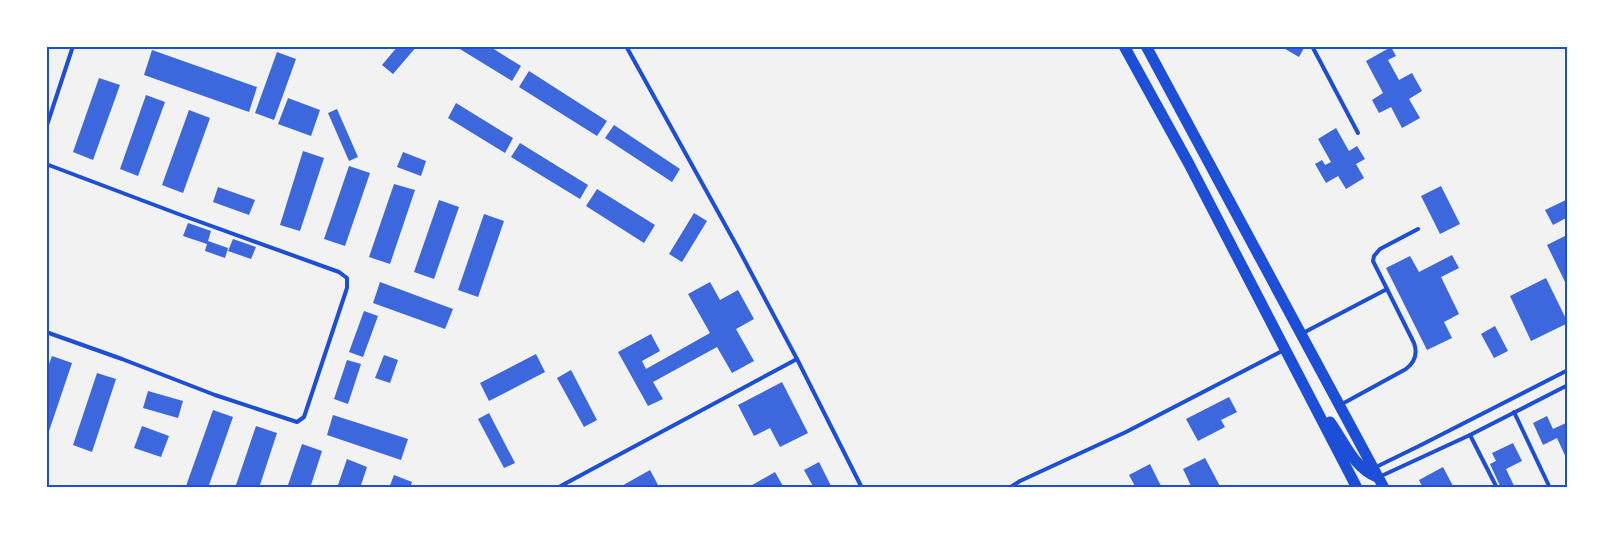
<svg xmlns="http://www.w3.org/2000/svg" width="1614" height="534" font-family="Overpass,sans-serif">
<rect width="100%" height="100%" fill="#f2f2f2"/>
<g fill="#3d67dc">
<polygon points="398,46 417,46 393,74 382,65"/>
<polygon points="455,46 489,46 521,66 512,81"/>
<polygon points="1280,46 1305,46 1299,57"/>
<polygon points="1391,47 1396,56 1388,60 1399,80 1412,73 1422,91 1409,99 1420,118 1402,128 1391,107 1379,113 1372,100 1383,93 1366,61"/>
<polygon points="152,50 257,87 249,112 144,75"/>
<polygon points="277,52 296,59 274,120 255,113"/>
<polygon points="529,71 607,121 597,136 519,87"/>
<polygon points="99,78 120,85 93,160 73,152"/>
<polygon points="146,95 165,102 138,176 120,169"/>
<polygon points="288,98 320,110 311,136 278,124"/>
<polygon points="456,103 513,138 505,153 448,118"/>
<polygon points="337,109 358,157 349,161 328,113"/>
<polygon points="189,110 210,118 183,193 162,185"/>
<polygon points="614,125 680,169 672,182 605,138"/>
<polygon points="1336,128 1349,151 1357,146 1365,159 1356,164 1364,178 1346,189 1338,176 1326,183 1315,164 1322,160 1325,165 1331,162 1318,139"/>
<polygon points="520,143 588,185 580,199 511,157"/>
<polygon points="303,151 324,158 300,231 280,225"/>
<polygon points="403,152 426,161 421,176 397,167"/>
<polygon points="349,166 370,173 345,246 324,239"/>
<polygon points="394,184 415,190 390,264 369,257"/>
<polygon points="1441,186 1460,224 1440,234 1421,196"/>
<polygon points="218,187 255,200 249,215 213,202"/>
<polygon points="597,189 655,225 644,243 586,206"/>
<polygon points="1568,199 1568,217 1553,225 1545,210"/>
<polygon points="439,200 459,207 434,279 414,272"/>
<polygon points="694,213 707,221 682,262 669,254"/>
<polygon points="484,214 504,221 478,297 458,290"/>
<polygon points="188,223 211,231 208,241 228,248 225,258 205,251 207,244 183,236"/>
<polygon points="1565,236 1568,242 1568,288 1547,245"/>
<polygon points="233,239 256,247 251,259 228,251"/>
<polygon points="1452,255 1459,268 1441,277 1459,314 1444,322 1452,338 1427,350 1386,268 1410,256 1419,272"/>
<polygon points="1546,278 1568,323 1531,341 1510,296"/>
<polygon points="380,282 453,309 445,329 373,303"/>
<polygon points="710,282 720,300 738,290 754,319 736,329 754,361 732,373 717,347 653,382 663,399 648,406 618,352 651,334 660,351 642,361 646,369 710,333 688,294"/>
<polygon points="364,311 378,316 363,357 349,352"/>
<polygon points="1495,326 1508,351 1494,358 1481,334"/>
<polygon points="536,354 545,372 489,401 480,383"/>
<polygon points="384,355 398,360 390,383 375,378"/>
<polygon points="52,356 72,363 47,437 46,372"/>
<polygon points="347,360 361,364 348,404 334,399"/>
<polygon points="571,370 597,420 584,427 557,378"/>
<polygon points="97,373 116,379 92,452 73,445"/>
<polygon points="782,382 808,433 780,447 770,428 754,436 738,405"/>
<polygon points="148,391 183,401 178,418 143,408"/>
<polygon points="1229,397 1237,412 1221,420 1225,427 1198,441 1186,419"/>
<polygon points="213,410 233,417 208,488 191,488 186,486"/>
<polygon points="489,413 515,463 504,468 478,419"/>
<polygon points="333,415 408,439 401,460 327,435"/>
<polygon points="1547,416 1553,429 1568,422 1568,462 1557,438 1543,445 1533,423"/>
<polygon points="142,426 169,436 161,457 134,448"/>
<polygon points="256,426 277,433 259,488 235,488"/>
<polygon points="1513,443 1522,461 1506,469 1515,488 1501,488 1490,464 1496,461 1492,453"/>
<polygon points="302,444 322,451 310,488 287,488"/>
<polygon points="1205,458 1221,488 1192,488 1183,469"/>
<polygon points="347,459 367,467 360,488 337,488"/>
<polygon points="819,462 832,488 814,488 804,470"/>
<polygon points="1150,464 1162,488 1136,488 1129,475"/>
<polygon points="1443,467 1454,488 1423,488 1419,480"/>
<polygon points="650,470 658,485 652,488 618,488"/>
<polygon points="775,472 784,488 747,488"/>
<polygon points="394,475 412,482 410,488 389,488"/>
</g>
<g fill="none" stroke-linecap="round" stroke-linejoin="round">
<g stroke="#1d4ed8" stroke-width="4">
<polyline points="626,46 738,248 797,359 862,488"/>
<polyline points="1312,46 1358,133"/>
<polyline points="46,128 73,46"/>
<polyline points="46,164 181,215 339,272 347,278 347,288 304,417 297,422 215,395 122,359 46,332"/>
<polyline points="1303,333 1387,289"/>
<path d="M1342 404 1406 369C1415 362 1418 354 1414 343L1373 261 1374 256 1380 249 1418 229"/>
<polyline points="1514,412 1550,488"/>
<polyline points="1470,435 1497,488"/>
<polyline points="1376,467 1419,446 1568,370"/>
<polyline points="1379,477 1470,435 1568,385"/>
<polyline points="557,488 797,359"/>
<polyline points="1009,488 1020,481 1126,432 1284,350"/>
</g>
<g stroke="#1d4ed8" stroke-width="11">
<polyline points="1124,46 1189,164 1357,488"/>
<polyline points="1146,46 1384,488"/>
<path d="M1330 422C1344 441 1353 467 1377 477"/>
</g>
</g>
<rect width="1614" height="534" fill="none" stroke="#ffffff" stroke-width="95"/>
<rect x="48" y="48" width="1518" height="438" fill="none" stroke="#1d4ed8" stroke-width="2"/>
</svg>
